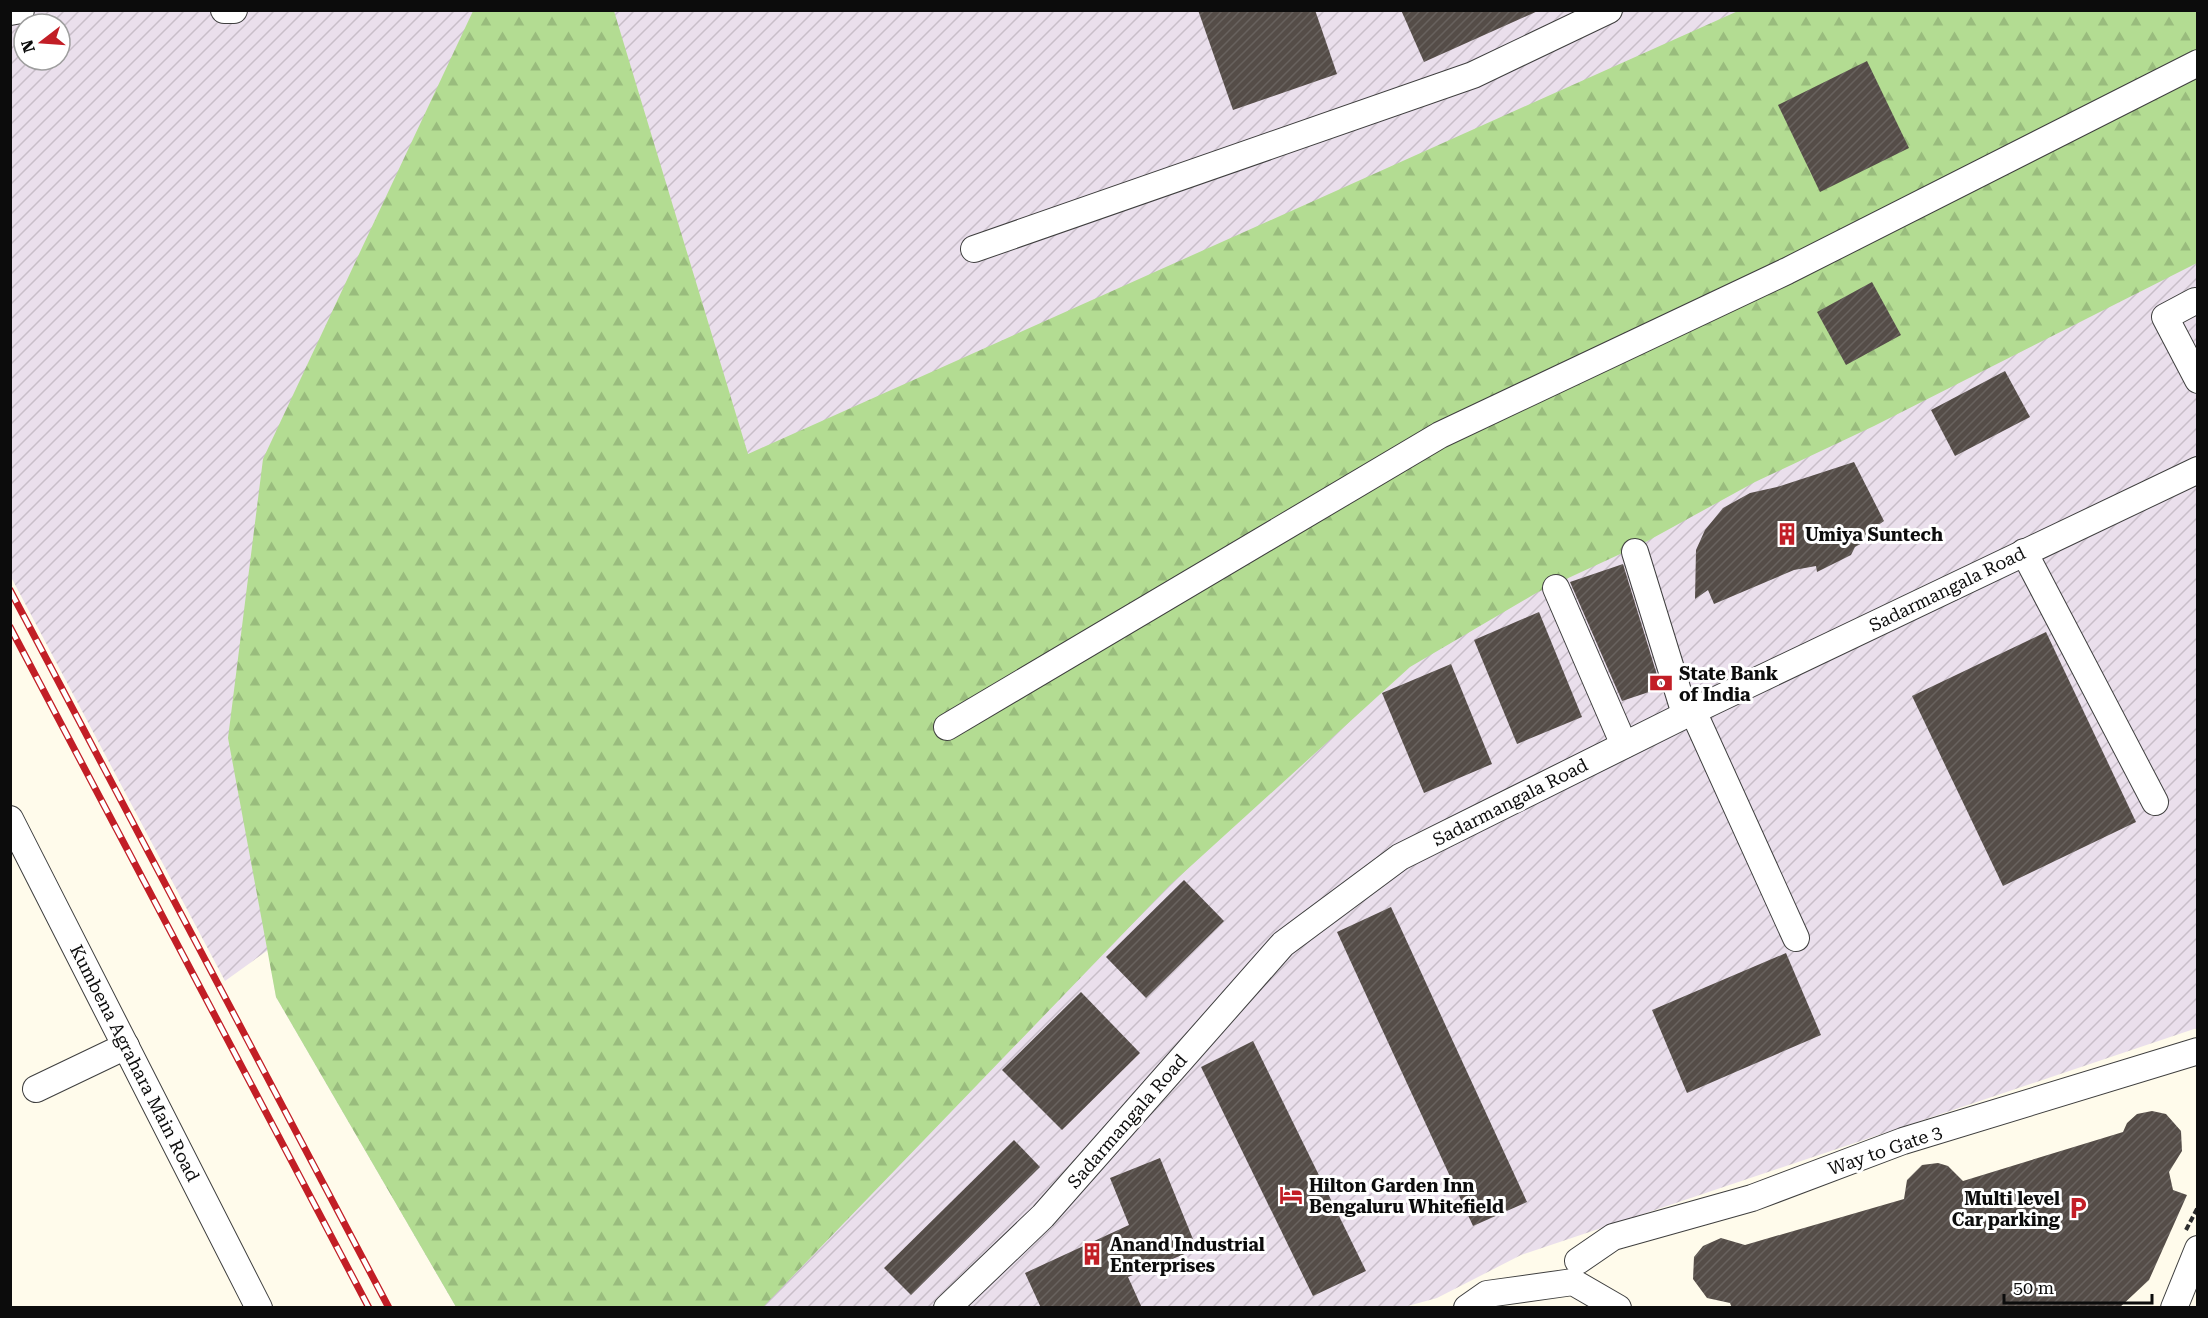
<svg xmlns="http://www.w3.org/2000/svg" width="2208" height="1318" font-family="'Roboto Serif',serif">
<defs>
<pattern id="industrial-furrows" width="10" height="10" patternUnits="userSpaceOnUse" patternTransform="scale(1.5)"><rect width="10" height="10" fill="#eadfec"/><path d="M-1 1l2-2M0 10L10 0M9 11l2-2" fill="none" stroke="#c8bec9"/></pattern>
<pattern id="forest-firs" width="22" height="20" patternUnits="userSpaceOnUse" patternTransform="scale(1.5)"><rect width="22" height="20" fill="#b3dc92"/><path d="M5 1l3.5 6h-7zM16 11l3.5 6h-7z" fill="#99bc7d"/></pattern>
<pattern id="building-hatch" width="6" height="6" patternUnits="userSpaceOnUse" patternTransform="scale(1.5)"><rect width="6" height="6" fill="#554d48"/><path d="M-1 1l2-2M0 6l6-6M5 7l2-2" fill="none" stroke="#68625e"/></pattern>
</defs>
<rect width="100%" height="100%" fill="#fffbeb"/>
<path fill="url(#industrial-furrows)" fill-rule="evenodd" d="M10 11H2197V1028L1521 1255 1437 1298 1404 1307H456L276 997 268 950 225 981 11 577ZM24 24H60V60H24Z"/>
<polygon fill="url(#forest-firs)" points="473,11 614,11 748,454 1738,11 2197,11 2197,263 1874,426 1755,482 1642,544 1538,592 1410,667 1170,885 763,1307 456,1307 276,997 228,738 263,459"/>
<g fill="url(#building-hatch)">
<polygon points="1198,10 1315,10 1337,74 1233,110"/>
<polygon points="1401,10 1540,10 1424,62"/>
<polygon points="1867,61 1909,148 1820,192 1778,105"/>
<polygon points="1872,282 1901,335 1846,365 1817,312"/>
<polygon points="2005,371 2030,417 1955,456 1931,410"/>
<polygon points="1854,462 1884,521 1871,530 1871,538 1855,547 1851,555 1817,572 1816,566 1794,570 1714,604 1708,590 1695,599 1696,550 1705,530 1723,508 1750,493 1777,487"/>
<polygon points="1623,564 1661,688 1622,701 1570,582"/>
<polygon points="1539,612 1582,717 1517,744 1474,640"/>
<polygon points="2046,632 2136,822 2003,886 1912,696"/>
<polygon points="1451,664 1492,764 1424,793 1382,693"/>
<polygon points="1184,880 1224,921 1146,998 1106,957"/>
<polygon points="1391,907 1527,1202 1473,1226 1337,932"/>
<polygon points="1786,953 1821,1035 1687,1093 1652,1010"/>
<polygon points="1081,992 1140,1053 1062,1130 1002,1070"/>
<polygon points="1253,1041 1366,1271 1313,1296 1201,1067"/>
<polygon points="2152,1111 2166,1114 2181,1131 2182,1151 2169,1172 2173,1190 2187,1195 2149,1280 2119,1308 1732,1308 1730,1303 1707,1298 1693,1279 1694,1257 1703,1246 1721,1238 1745,1245 1904,1199 1907,1180 1922,1165 1938,1163 1948,1166 1963,1181 2123,1132 2127,1123 2137,1114"/>
<polygon points="1014,1140 1040,1167 911,1295 884,1268"/>
<polygon points="1160,1158 1197,1249 1128,1277 1142,1308 1041,1308 1025,1273 1129,1225 1110,1178"/>
</g>
<g fill="none" stroke-linecap="round" stroke-linejoin="round">
<g stroke="#3f3f3f" stroke-width="28">
<g id="minor">
<polyline points="224,10 234,10"/>
<polyline points="10,12 21,10"/>
<polyline points="974,249 1473,75 1609,10"/>
<polyline points="2195,301 2165,317 2198,380"/>
<polyline points="1635,552 1685,714"/>
<polyline points="2024,552 2155,802"/>
<polyline points="1556,588 1624,745"/>
<polyline points="1693,711 1796,938"/>
<polyline points="947,727 1440,435 1787,271 2198,63"/>
<polyline points="10,819 259,1308"/>
<polyline points="36,1089 126,1046"/>
<polyline points="1578,1261 1613,1237 1752,1198 1903,1141 2198,1051"/>
<polyline points="947,1308 1043,1216 1283,944 1400,857 1693,711 2198,470"/>
<polyline points="1467,1308 1487,1294 1573,1282 1618,1308"/>
<polyline points="2174,1308 2198,1249"/>
</g>
</g>
<polyline stroke="#2e2e2e" stroke-width="4" stroke-dasharray="6 3" stroke-linecap="butt" points="2186,1230 2198,1207"/>
<use href="#minor" stroke="#fff" stroke-width="26"/>
<g stroke="#c21e26" stroke-width="7">
<g id="rail">
<polyline points="10,590 389,1308"/>
<polyline points="10,627 369,1308"/>
</g>
</g>
<use href="#rail" stroke="#fff" stroke-width="4.5" stroke-dasharray="14" stroke-linecap="butt"/>
</g>
<defs>
<g id="building-bare" transform="scale(1.8)"><path d="M-4-6H4V6H1V3H-1V6H-4ZM-2.5-4.3h1.7v1.8h-1.7ZM.8-4.3h1.7v1.8H.8ZM-2.5-1h1.7V.8h-1.7ZM.8-1h1.7V.8H.8Z" fill="#c21e26" stroke="#fff" stroke-width="2.5" paint-order="stroke"/></g>
<g id="bank-bare" transform="scale(1.8)"><path d="M-6-4H6V4H-6ZM0-2.3a2.3 2.3 0 1 0 0 4.6a2.3 2.3 0 1 0 0-4.6Z" fill="#c21e26" stroke="#fff" stroke-width="2.5" paint-order="stroke"/></g>
<g id="hotel-bare" transform="scale(1.8)"><path d="M-6-4.5h1.5V1H6V5H4.5V3h-9V5H-6ZM-4 0a1.8 1.8 0 1 1 3.6 0ZM.5 0V-2.5h3Q6-2.5 6 0Z" fill="#c21e26" stroke="#fff" stroke-width="2.5" paint-order="stroke"/></g>
<g id="parking-bare" transform="scale(1.8)"><path d="M-3.5-5.5H1a3.5 3.5 0 0 1 0 7H-1V5.5H-3.5ZM-1-3.4V-.6H.8a1.4 1.4 0 0 0 0-2.8Z" fill="#c21e26" stroke="#fff" stroke-width="2.5" paint-order="stroke"/></g>
</defs>
<g fill-rule="evenodd">
<use href="#building-bare" x="1787" y="534"/>
<use href="#bank-bare" x="1661" y="683"/>
<use href="#hotel-bare" x="1291" y="1195"/>
<use href="#parking-bare" x="2078" y="1208"/>
<use href="#building-bare" x="1092" y="1254"/>
</g>
<g text-anchor="middle" dominant-baseline="central" stroke-width="6" stroke-linejoin="round" paint-order="stroke">
<g font-size="18" font-weight="bold" fill="#0c0c0c" stroke="#fff" text-anchor="start">
<text x="1805" y="534">Umiya Suntech</text>
<text x="1679" y="673">State Bank<tspan x="1679" dy="21">of India</tspan></text>
<text x="1309" y="1185">Hilton Garden Inn<tspan x="1309" dy="21">Bengaluru Whitefield</tspan></text>
<text x="2060" y="1198" text-anchor="end">Multi level<tspan x="2060" dy="21">Car parking</tspan></text>
<text x="1110" y="1244">Anand Industrial<tspan x="1110" dy="21">Enterprises</tspan></text>
</g>
<g font-size="18" fill="#0c0c0c" stroke="#fff">
<text transform="translate(1947 589) rotate(-26)">Sadarmangala Road</text>
<text transform="translate(1510 802) rotate(-27)">Sadarmangala Road</text>
<text transform="translate(135 1063) rotate(63)">Kumbena Agrahara Main Road</text>
<text transform="translate(1127 1121) rotate(-49)">Sadarmangala Road</text>
<text transform="translate(1885 1150) rotate(-19)">Way to Gate 3</text>
</g>
</g>
<rect width="2208" height="1318" fill="none" stroke="#0c0c0c" stroke-width="24"/>
<g transform="translate(42 42) rotate(253)"><circle r="28" fill="#ffffff" stroke="#9e9e9e" stroke-width="1.5"/>
<path d="M0-4.5L10 22L0 15L-10 22Z" fill="#c21e26"/>
<text y="-9" font-size="16" font-weight="bold" text-anchor="middle" fill="#0c0c0c">N</text>
</g>
<path d="M2004 1294v9h148v-9" fill="none" stroke="#0c0c0c" stroke-width="3"/>
<text x="2013" y="1294" font-size="18" fill="#0c0c0c" stroke="#ffffff" stroke-width="4.5" paint-order="stroke">50 m</text>
</svg>
